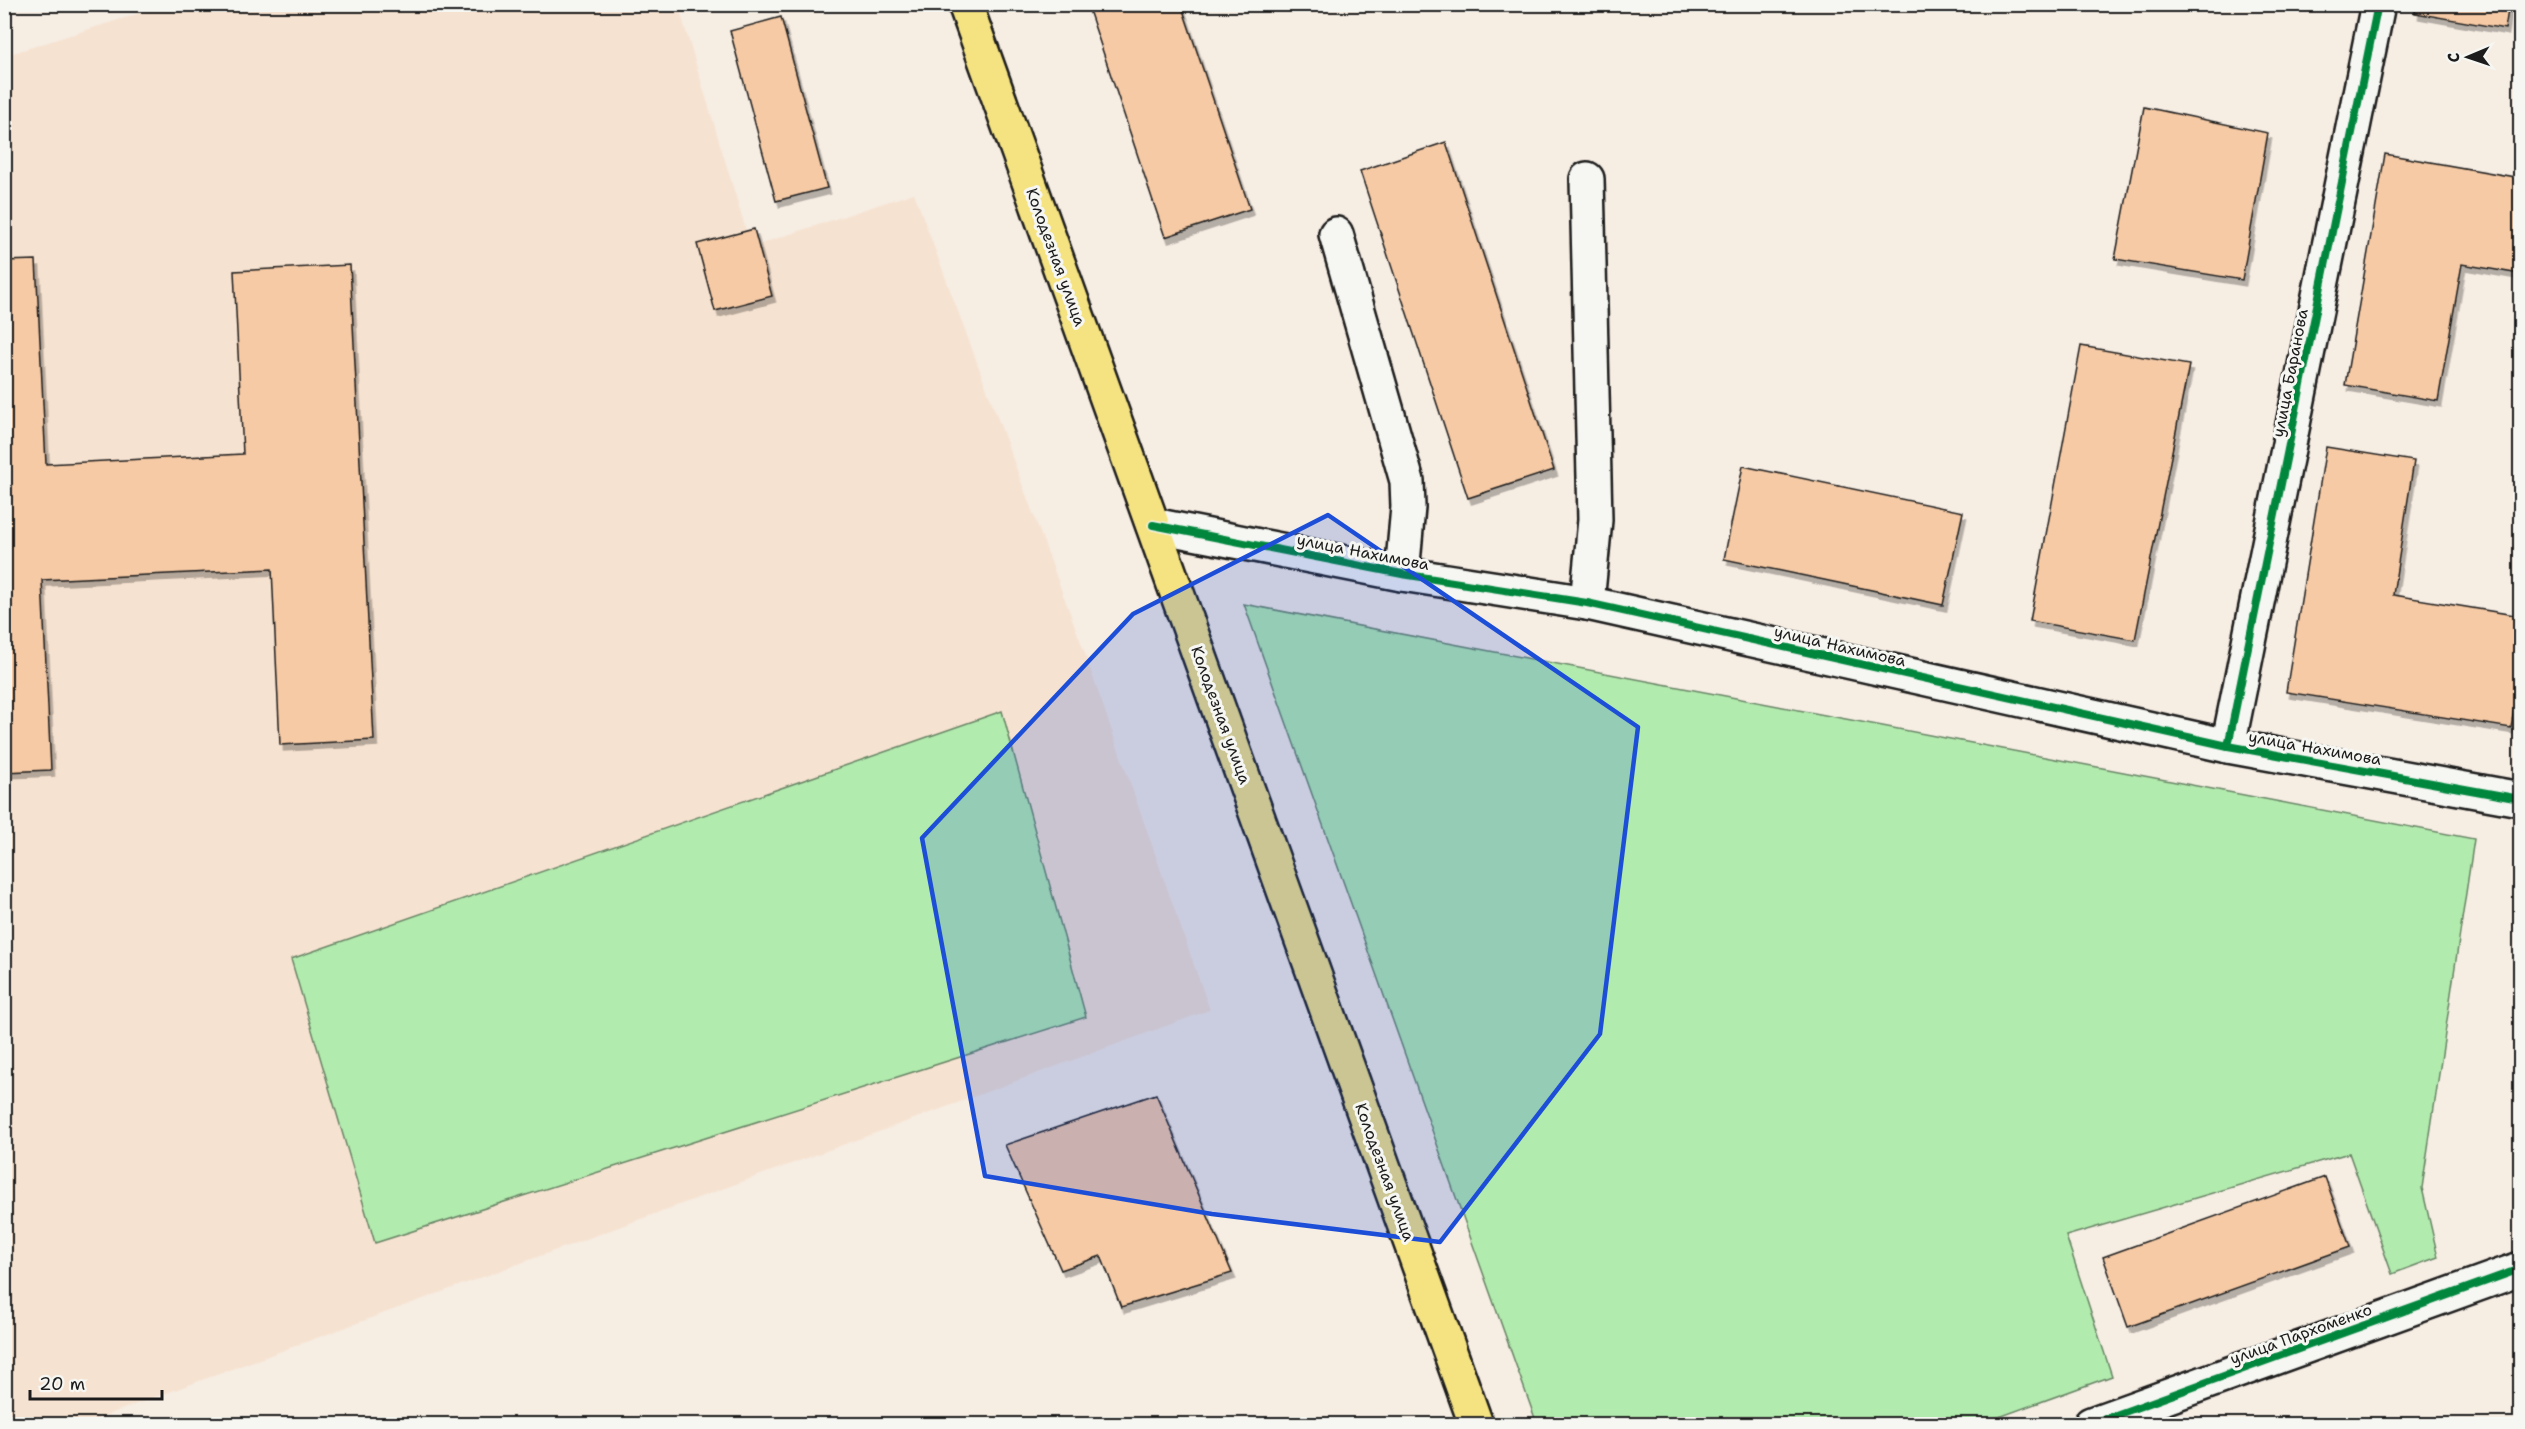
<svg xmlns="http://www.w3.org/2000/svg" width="2525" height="1429" font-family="'Shantell Sans',sans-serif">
<defs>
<filter id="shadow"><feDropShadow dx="3.5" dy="6" stdDeviation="0" flood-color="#0004"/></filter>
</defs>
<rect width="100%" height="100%" fill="#f6ede3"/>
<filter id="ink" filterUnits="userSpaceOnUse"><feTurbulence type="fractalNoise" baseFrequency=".0167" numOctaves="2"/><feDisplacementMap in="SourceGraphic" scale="12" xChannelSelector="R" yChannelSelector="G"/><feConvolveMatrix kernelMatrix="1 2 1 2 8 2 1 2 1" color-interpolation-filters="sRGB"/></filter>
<g filter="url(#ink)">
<polygon fill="#f6e2d0" points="166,5 678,5 751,247 914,193 1084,651 1210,1010 82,1424 5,1424 4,56"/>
<g fill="#b2ebae" stroke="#678465" stroke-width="1.5">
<polygon points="1244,604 2474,839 2422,1188 2438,1257 2392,1274 2349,1153 2066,1236 2112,1376 1980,1424 1537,1424"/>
<polygon points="1002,711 1086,1017 375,1243 291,959"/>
</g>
<g fill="#f6caa5" stroke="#1c1c1c" stroke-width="1.5" filter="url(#shadow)">
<polygon points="1087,4 1181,4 1250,209 1165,237"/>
<polygon points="2416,4 2509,4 2505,29 2415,13"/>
<polygon points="781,17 827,188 776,201 730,31"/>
<polygon points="2144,107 2268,133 2242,280 2115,259"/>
<polygon points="1446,142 1554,470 1468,498 1360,171"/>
<polygon points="2385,154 2520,178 2520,274 2462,264 2438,401 2345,385"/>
<polygon points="754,229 772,296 715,311 697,244"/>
<polygon points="36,260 46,464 243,454 234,271 350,265 374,740 280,745 272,569 42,580 51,770 4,772 4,261"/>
<polygon points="2081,346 2189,365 2135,640 2030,621"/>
<polygon points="2326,447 2414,461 2393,595 2520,616 2520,668 2511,728 2286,692"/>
<polygon points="1743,466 1963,512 1943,605 1724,559"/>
<polygon points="2520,945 2520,1019 2517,1019"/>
<polygon points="1156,1094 1232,1273 1121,1307 1101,1256 1061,1270 1005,1145"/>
<polygon points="2325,1177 2350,1247 2128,1327 2103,1257"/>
</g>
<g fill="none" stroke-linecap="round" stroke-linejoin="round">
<g stroke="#1c1c1c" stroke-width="38">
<g id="minor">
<polyline points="1587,179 1595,520 1587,603"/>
<polyline points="1336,234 1407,481 1408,507 1402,574"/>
<polyline points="1153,525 1402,574 1587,603 2228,746 2520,799"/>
<polyline points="2228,746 2378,4"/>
<polyline points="2091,1424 2520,1269"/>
</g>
</g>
<g stroke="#1c1c1c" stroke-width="38">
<polyline id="major" points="965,4 1476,1424"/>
</g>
<use href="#minor" stroke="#f6f6f2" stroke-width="33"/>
<use href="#major" stroke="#f5e382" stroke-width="33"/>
<g stroke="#f6f6f2" stroke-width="11">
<g id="cycleway">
<polyline points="1153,525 1402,574 1587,603 2228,746 2520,799"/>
<polyline points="2228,746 2378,4"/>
<polyline points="2091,1424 2520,1269"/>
</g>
</g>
<use href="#cycleway" stroke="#00873e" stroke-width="8"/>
</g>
</g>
<path fill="#1d4ed8" fill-opacity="0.2" stroke="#1d4ed8" stroke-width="4.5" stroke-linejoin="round" d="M1328 515 1638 727 1600 1034 1440 1242 1212 1214 985 1176 922 838 1133 614Z"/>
<g text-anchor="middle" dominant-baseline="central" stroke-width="6" stroke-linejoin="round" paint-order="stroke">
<g font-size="16" fill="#1c1c1c" stroke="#f6f6f2">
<text transform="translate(1056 257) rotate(70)">Колодезная улица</text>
<text transform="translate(2290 373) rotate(-79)">улица Баранова</text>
<text transform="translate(1363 552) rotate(11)">улица Нахимова</text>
<text transform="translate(1840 646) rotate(13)">улица Нахимова</text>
<text transform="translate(1221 715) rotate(70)">Колодезная улица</text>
<text transform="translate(2315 748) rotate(10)">улица Нахимова</text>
<text transform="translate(1385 1172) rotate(70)">Колодезная улица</text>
<text transform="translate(2301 1334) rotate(-20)">улица Пархоменко</text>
</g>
</g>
<rect width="2525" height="1429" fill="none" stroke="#f6f6f2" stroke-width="24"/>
<rect x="12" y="12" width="2501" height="1405" fill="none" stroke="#1c1c1c" stroke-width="2" filter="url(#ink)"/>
<g transform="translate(2468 57) rotate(268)" stroke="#f6f6f2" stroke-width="4.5" paint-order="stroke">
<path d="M0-4.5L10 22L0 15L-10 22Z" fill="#1c1c1c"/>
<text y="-9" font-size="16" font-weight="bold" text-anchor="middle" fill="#1c1c1c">С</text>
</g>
<path d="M30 1390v9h132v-9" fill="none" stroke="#1c1c1c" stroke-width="3"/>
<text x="39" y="1390" font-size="18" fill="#1c1c1c" stroke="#f6f6f2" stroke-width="4.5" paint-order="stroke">20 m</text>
</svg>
